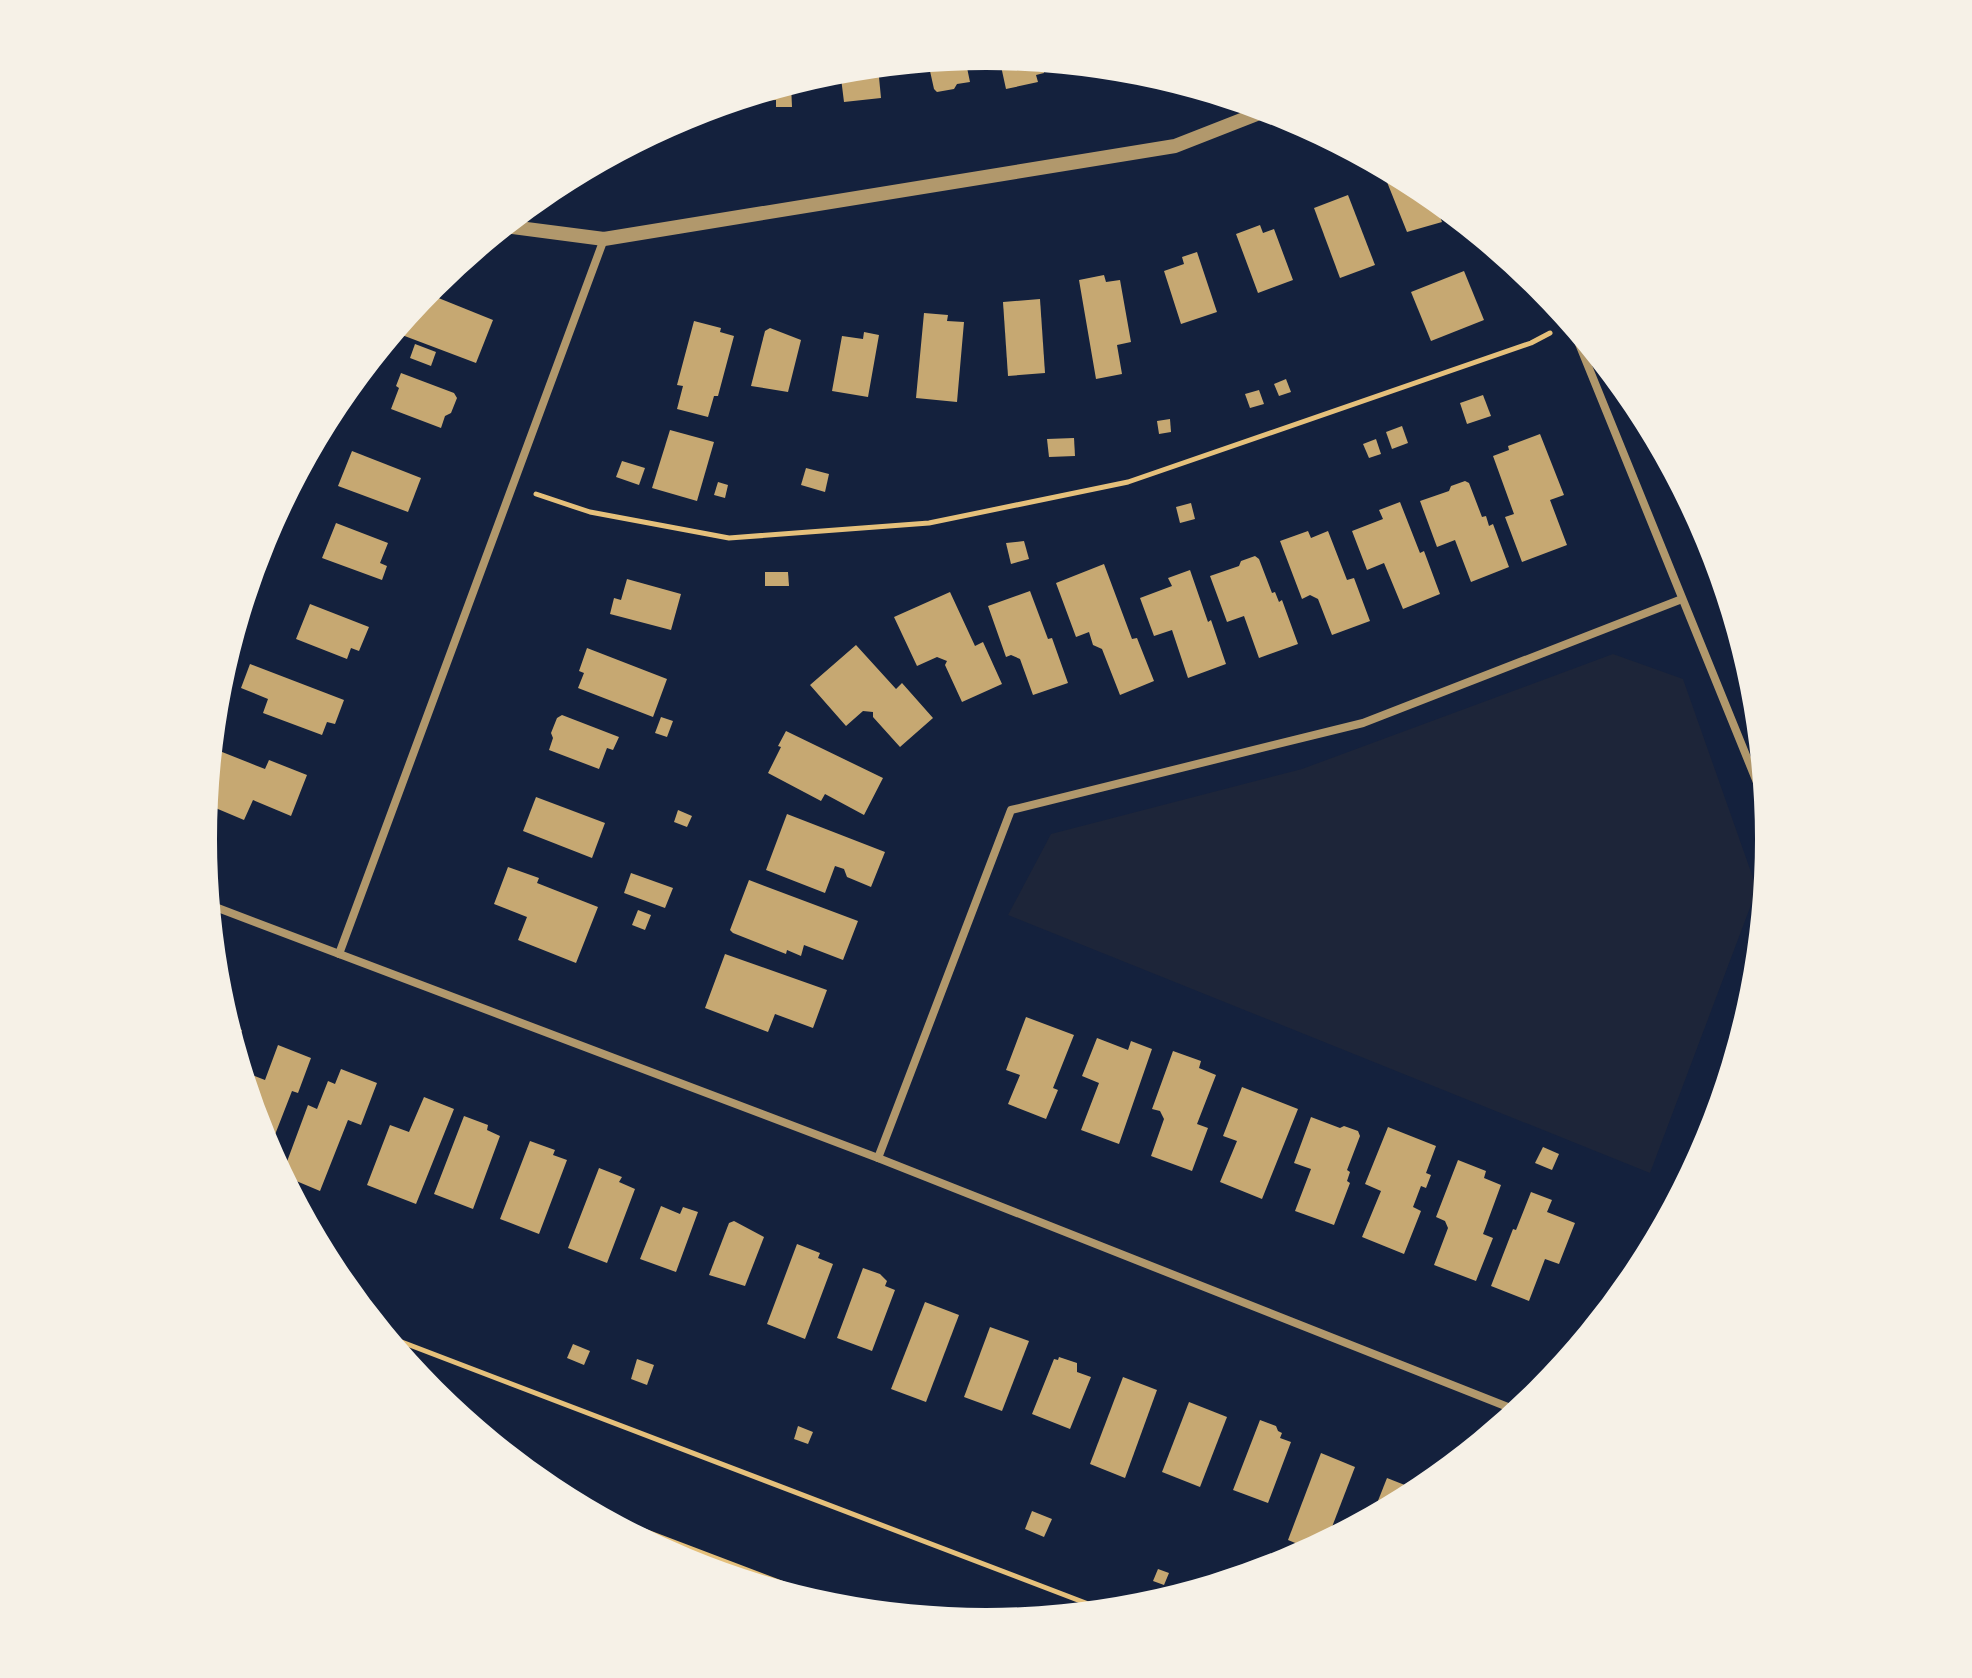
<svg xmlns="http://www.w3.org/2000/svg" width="1972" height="1678" font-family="Figtree,sans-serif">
<rect width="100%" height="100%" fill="#14213d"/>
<polygon fill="#1d2539" points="1613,654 1683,679 1757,889 1650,1173 1008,915 1051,834 1302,769"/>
<g fill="#c6a872">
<polygon points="999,57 1042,61 1044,73 1036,75 1038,82 1006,89"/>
<polygon points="965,58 970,82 957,84 954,89 937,92 934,89 928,62"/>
<polygon points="878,67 881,98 844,102 840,70"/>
<polygon points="791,84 792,107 776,107 776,100 754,101 754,95"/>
<polygon points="1401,177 1433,198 1442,222 1407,232 1387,182"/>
<polygon points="1348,195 1375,265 1340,278 1314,208"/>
<polygon points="1260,225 1263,233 1274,229 1293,280 1258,293 1236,234"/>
<polygon points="1197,252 1217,312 1181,324 1164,271 1184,264 1182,257"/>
<polygon points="1464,271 1484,320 1431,341 1411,292"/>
<polygon points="1104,275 1106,282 1120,280 1131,342 1117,345 1122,374 1096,379 1079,280"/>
<polygon points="426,293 493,320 476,363 394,332"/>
<polygon points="1040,299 1045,373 1008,376 1003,302"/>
<polygon points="924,313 948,315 947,321 964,322 957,402 916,398"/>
<polygon points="694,321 721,328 720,332 734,336 718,396 714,396 708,417 677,409 683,386 677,385"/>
<polygon points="770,328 801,340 788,392 751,386 765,331"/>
<polygon points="864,332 879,335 868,397 832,391 842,336 863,339"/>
<polygon points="415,344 436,352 431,366 410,358"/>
<polygon points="401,373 454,393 457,398 451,413 445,416 441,428 391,409 399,388 396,386"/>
<polygon points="1286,379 1291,392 1279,396 1274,384"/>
<polygon points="1259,390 1264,404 1250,408 1245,394"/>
<polygon points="1483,395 1491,416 1467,424 1460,403"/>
<polygon points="1170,419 1171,432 1159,434 1157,421"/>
<polygon points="1402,426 1408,443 1392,449 1386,432"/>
<polygon points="670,430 714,442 697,501 652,488"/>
<polygon points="1540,434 1564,495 1550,500 1567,545 1522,562 1505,517 1514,514 1493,456 1509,450 1508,446"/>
<polygon points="1074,438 1075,456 1049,457 1047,439"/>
<polygon points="1376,439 1381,454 1369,458 1363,444"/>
<polygon points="352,451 421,478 408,512 338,486"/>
<polygon points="622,461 645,468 639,485 616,477"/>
<polygon points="806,468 829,474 825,492 801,485"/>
<polygon points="1465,481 1469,483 1482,517 1486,516 1489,526 1493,524 1509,567 1471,582 1455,540 1437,547 1420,501 1449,491 1451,486"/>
<polygon points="718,482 728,485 725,498 714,495"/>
<polygon points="1400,502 1420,553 1424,551 1440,594 1403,609 1384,563 1367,570 1352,531 1383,519 1379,510"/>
<polygon points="1191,503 1195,519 1180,523 1176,507"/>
<polygon points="336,523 388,543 380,563 387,566 382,580 322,558"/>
<polygon points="1308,531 1311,538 1328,531 1347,580 1354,578 1370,621 1332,635 1318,599 1310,595 1302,599 1280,541"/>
<polygon points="1024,541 1029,559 1011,564 1006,543"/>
<polygon points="1255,556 1259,559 1272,593 1275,592 1279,602 1282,600 1298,644 1259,658 1244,616 1227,622 1210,576 1239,566 1241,561"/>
<polygon points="1104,564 1132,639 1137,638 1154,681 1120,695 1102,649 1093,645 1089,632 1076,637 1056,583"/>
<polygon points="1190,570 1208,622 1211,620 1226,664 1188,678 1172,630 1154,636 1140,598 1172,586 1168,578"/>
<polygon points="765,572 788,572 789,586 765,586"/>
<polygon points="627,579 681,594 671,630 610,614 614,598 621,600"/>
<polygon points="1030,591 1048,639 1052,638 1068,683 1033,695 1020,659 1011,655 1006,657 988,606"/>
<polygon points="950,592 975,646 983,642 1002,684 962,702 945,665 947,661 937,657 917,666 894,617"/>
<polygon points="310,604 369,627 359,651 351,648 347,659 296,639"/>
<polygon points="856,645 896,689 902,683 933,718 900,747 873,717 873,712 863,711 846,726 810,685"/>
<polygon points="587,648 667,679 653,717 578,688 584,673 579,671"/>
<polygon points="250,664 344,700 335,724 327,722 322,735 263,713 268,699 241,688"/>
<polygon points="562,715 619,737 613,750 607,748 599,769 549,750 553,738 551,733 557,718"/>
<polygon points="661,717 673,721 667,737 655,733"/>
<polygon points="786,731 883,778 864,815 825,794 821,801 768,773 781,747 778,746"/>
<polygon points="212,748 265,769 269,760 307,775 291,816 253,800 244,820 206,804"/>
<polygon points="536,797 605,823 592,858 523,831"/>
<polygon points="678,810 692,816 687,827 674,822"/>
<polygon points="787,814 885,852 871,887 847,877 844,869 835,866 825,893 766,870"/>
<polygon points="508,867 539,878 537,883 598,907 576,963 518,940 527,917 494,904"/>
<polygon points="631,873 673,888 665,908 624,893"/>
<polygon points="749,880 858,921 843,960 804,945 801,956 787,950 786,954 733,933 730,930"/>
<polygon points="638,910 651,915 645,930 632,925"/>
<polygon points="725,954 827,990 813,1028 775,1014 768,1032 705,1008"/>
<polygon points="1026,1017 1074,1035 1053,1088 1058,1090 1046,1119 1008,1104 1020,1075 1006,1070"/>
<polygon points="228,1024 242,1030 235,1047"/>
<polygon points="1097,1038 1128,1050 1131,1041 1152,1049 1119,1144 1081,1130 1099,1083 1082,1076"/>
<polygon points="278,1045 311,1058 298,1093 292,1091 269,1150 262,1138 243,1074 244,1072 265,1080"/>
<polygon points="1173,1051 1201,1061 1199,1068 1216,1075 1197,1124 1208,1128 1192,1171 1151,1156 1164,1119 1160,1111 1152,1109"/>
<polygon points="341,1069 377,1083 361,1125 348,1120 320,1191 282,1175 308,1105 317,1109 328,1081 335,1084"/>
<polygon points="1242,1087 1298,1109 1262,1199 1220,1182 1237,1141 1223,1136"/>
<polygon points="424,1097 454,1109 416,1204 367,1185 390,1125 409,1132"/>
<polygon points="464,1116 488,1125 487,1130 500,1136 473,1209 434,1194"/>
<polygon points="1311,1117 1340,1128 1344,1126 1358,1131 1360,1136 1347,1170 1350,1172 1347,1181 1350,1183 1334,1225 1295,1211 1311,1169 1294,1163"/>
<polygon points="1388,1127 1436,1146 1426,1173 1431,1175 1426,1188 1421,1186 1413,1207 1421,1211 1404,1254 1362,1237 1381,1191 1365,1184"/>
<polygon points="530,1141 555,1150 553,1155 567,1160 539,1234 500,1219"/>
<polygon points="1543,1147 1559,1154 1552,1170 1535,1163"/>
<polygon points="1458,1160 1486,1171 1484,1178 1501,1185 1483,1234 1493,1238 1476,1281 1434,1265 1448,1228 1445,1221 1436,1217"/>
<polygon points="599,1168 622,1177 619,1182 635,1189 607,1263 568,1248"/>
<polygon points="1531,1192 1552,1200 1547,1212 1575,1223 1559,1264 1545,1259 1529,1301 1491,1286 1513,1229 1516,1230"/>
<polygon points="661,1206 680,1214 683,1207 698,1212 676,1272 640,1259"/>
<polygon points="734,1221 764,1237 745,1286 709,1275 729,1223"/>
<polygon points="797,1244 820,1253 818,1258 833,1264 805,1339 767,1324"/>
<polygon points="863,1268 880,1274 887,1281 885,1286 895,1290 872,1351 837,1338"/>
<polygon points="925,1302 959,1315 926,1402 891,1389"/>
<polygon points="990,1327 1029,1341 1002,1411 964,1397"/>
<polygon points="573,1344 590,1351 584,1365 567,1358"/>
<polygon points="1059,1357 1077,1363 1077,1372 1091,1377 1070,1429 1032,1414 1054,1359 1058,1360"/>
<polygon points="637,1359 654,1365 647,1385 631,1379"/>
<polygon points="1123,1377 1157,1390 1125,1478 1090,1464"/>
<polygon points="1189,1402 1227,1417 1200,1487 1162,1472"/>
<polygon points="1260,1420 1276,1426 1278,1431 1282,1433 1280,1438 1291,1442 1268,1503 1233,1490"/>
<polygon points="798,1426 813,1432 808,1444 794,1439"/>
<polygon points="1321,1453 1355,1467 1327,1540 1310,1549 1288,1540"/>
<polygon points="1387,1478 1420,1491 1372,1516"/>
<polygon points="1032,1511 1052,1519 1044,1537 1025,1529"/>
<polygon points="1158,1569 1169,1573 1164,1585 1153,1581"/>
</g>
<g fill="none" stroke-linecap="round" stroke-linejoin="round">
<g stroke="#e5c07b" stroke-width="5">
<polyline points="536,494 590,512 729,538 929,523 1128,482 1531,343 1550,333"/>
<polyline points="386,1336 1104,1610"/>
</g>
<g stroke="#b1986c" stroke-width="8">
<polyline points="1571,324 1765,802"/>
<polyline points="210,905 878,1158 1518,1411"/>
<polyline points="339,954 604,239"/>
<polyline points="1709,1140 1710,1137"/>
<polyline points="878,1158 1011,810 1363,723 1682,599"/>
</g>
<polyline stroke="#b1986c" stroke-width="14" points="504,226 604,239 1175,146 1267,110"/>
<polyline stroke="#e5c07b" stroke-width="16" points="621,1528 816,1602"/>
</g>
<path d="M0 0H1972V1678H0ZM217 839a769 769 0 1 1 1538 0a769 769 0 1 1-1538 0Z" fill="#f6f1e7" fill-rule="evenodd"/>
</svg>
